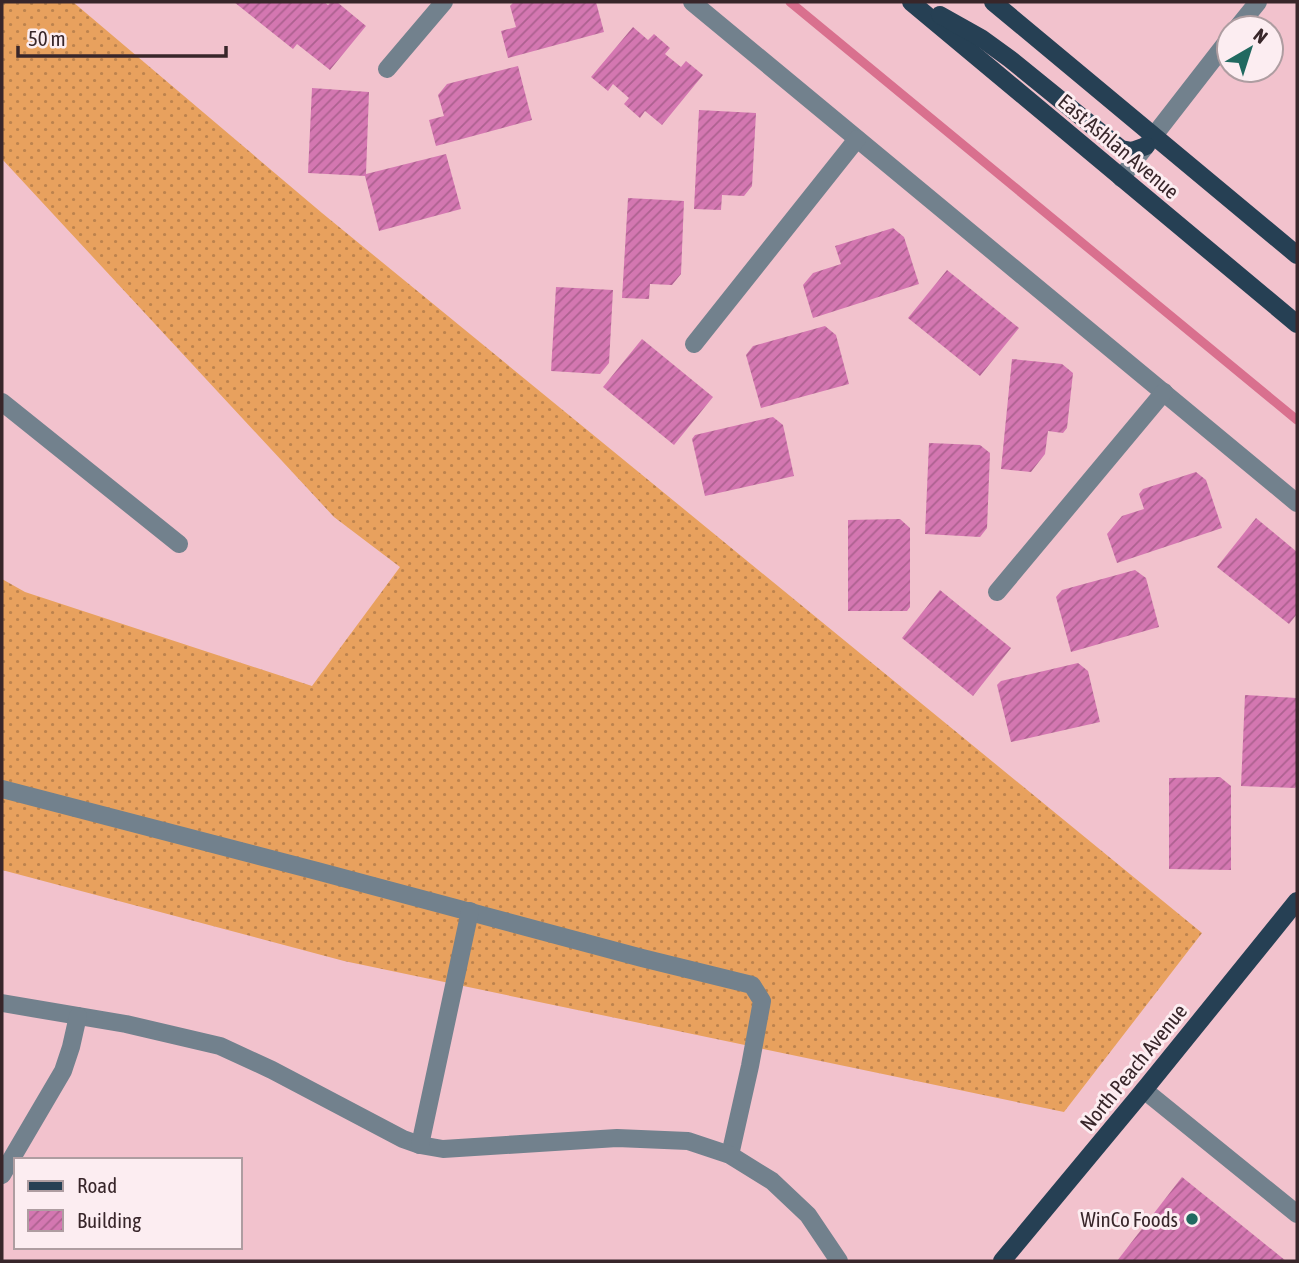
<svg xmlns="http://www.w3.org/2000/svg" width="1299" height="1263" font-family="'Asap Condensed',sans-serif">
<defs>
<pattern id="grass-dots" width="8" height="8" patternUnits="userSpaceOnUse" patternTransform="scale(1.75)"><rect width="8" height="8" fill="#e8a15e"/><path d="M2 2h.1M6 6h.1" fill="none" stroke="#bd834e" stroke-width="1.8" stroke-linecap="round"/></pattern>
<pattern id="building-hatch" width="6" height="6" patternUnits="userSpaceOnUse" patternTransform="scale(1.75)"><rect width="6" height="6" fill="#d477b1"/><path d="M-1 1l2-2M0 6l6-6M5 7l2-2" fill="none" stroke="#ad6190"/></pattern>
</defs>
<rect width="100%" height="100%" fill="#f2c2cd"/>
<polygon fill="url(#grass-dots)" points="2,2 73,2 322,213 1202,933 1064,1112 344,961 2,870 2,579 25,592 312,686 400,567 334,517 2,159"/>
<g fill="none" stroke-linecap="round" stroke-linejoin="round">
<polyline stroke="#d9708e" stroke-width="9" points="790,2 1297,420"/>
</g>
<g fill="url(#building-hatch)">
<polygon points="234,2 324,2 328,5 331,2 337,2 366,26 330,70 297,44 293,49"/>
<polygon points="514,2 596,2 604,32 508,58 501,31 516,27 510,6"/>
<polygon points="633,27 648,40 654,34 670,48 665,54 681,67 686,61 703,75 662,125 645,111 640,118 624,104 629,98 613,84 608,91 591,77"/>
<polygon points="518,66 532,120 436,146 429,120 444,116 438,95 447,84"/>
<polygon points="312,88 369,92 366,174 446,154 461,209 379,231 365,176 308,173"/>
<polygon points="699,110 756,113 752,186 744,196 722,195 721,210 694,209"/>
<polygon points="628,198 684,201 681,274 672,285 650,284 649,299 622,298"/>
<polygon points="893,228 904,237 919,284 813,318 803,285 813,273 841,264 835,246"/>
<polygon points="947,270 1019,328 980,376 908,318"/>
<polygon points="556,287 613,290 609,363 600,374 551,371"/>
<polygon points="825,326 836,335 849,384 761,408 746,355 753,346"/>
<polygon points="642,339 713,397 674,445 603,387"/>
<polygon points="1012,359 1062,364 1073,373 1067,428 1063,433 1048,431 1045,454 1031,472 1001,469"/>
<polygon points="773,417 783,425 794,476 705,496 692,439 695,435"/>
<polygon points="929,443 980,445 990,453 987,528 980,537 925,534"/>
<polygon points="1196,472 1206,480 1222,528 1117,563 1107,534 1122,516 1144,509 1139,494 1143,489"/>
<polygon points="1256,518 1297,552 1297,614 1289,624 1217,567"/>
<polygon points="900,519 910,528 910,607 907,611 848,611 848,520"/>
<polygon points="1135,570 1146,578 1159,627 1071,652 1056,597 1062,590"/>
<polygon points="940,590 1011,648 973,696 902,638"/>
<polygon points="1078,663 1088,671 1100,722 1011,742 997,685 1001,681"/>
<polygon points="1245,695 1297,698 1297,785 1295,788 1241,786"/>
<polygon points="1220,777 1231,786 1231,870 1169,869 1169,778"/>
<polygon points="1182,1177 1286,1261 1117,1261"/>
</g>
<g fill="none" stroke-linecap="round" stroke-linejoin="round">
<g stroke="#72818d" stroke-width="18">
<polyline points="692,2 1297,503"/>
<polyline points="1237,28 1258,2"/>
<polyline points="387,69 444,2"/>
<polyline points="1121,178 1229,39"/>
<polyline points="694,344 857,139"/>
<polyline points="2,402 179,544"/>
<polyline points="997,592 1164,392"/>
<polyline points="2,789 317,871 642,958 752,985 762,1001 750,1066 730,1155"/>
<polyline points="2,1003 126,1024 220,1046 272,1070 403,1139 420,1145 443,1149 617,1138 688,1141 730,1155 772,1181 808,1215 839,1261"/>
<polyline points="1144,1090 1297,1214"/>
<polyline points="420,1145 470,911"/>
<polyline points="2,1175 63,1071 71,1047 78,1016"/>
</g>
<g stroke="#264054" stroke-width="18">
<polyline points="911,2 1297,324"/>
<polyline points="993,2 1297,255"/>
<polyline points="940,15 981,38 1010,59 1121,149 1132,151 1146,146"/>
<polyline points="1002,1261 1144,1090 1297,901"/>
</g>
</g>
<circle fill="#216960" stroke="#fcedf1" stroke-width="2.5" cx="1192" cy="1219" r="7"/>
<g text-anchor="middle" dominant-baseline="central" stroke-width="6" stroke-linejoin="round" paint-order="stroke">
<g font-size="21" fill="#38262a" stroke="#fcedf1">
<text transform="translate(1119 146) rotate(40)">East Ashlan Avenue</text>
<text transform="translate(1133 1067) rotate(-51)">North Peach Avenue</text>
</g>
<g font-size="21" fill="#38262a" stroke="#fcedf1" text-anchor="end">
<text x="1178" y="1219">WinCo Foods</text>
</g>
</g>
<rect width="1299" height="1263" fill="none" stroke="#38262a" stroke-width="7"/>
<rect x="14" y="1158" width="228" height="91" fill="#fcedf1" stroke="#ae9da1" stroke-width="2"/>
<rect x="28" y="1181" width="35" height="10" fill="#264054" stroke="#ae9da1" stroke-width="2"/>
<text x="77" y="1193" font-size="21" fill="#38262a">Road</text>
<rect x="28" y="1210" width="35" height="21" fill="url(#building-hatch)" stroke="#ae9da1" stroke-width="2"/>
<text x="77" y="1228" font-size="21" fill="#38262a">Building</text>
<g transform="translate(1250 49) rotate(39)"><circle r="33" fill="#fcedf1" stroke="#ae9da1" stroke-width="2"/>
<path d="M0-5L12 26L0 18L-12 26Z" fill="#216960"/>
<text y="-10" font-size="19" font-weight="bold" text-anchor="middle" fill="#38262a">N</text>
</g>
<path d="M18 46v10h208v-10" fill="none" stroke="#38262a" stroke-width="3.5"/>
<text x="28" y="46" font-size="21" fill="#38262a" stroke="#fcedf1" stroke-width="5" paint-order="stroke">50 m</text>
</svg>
